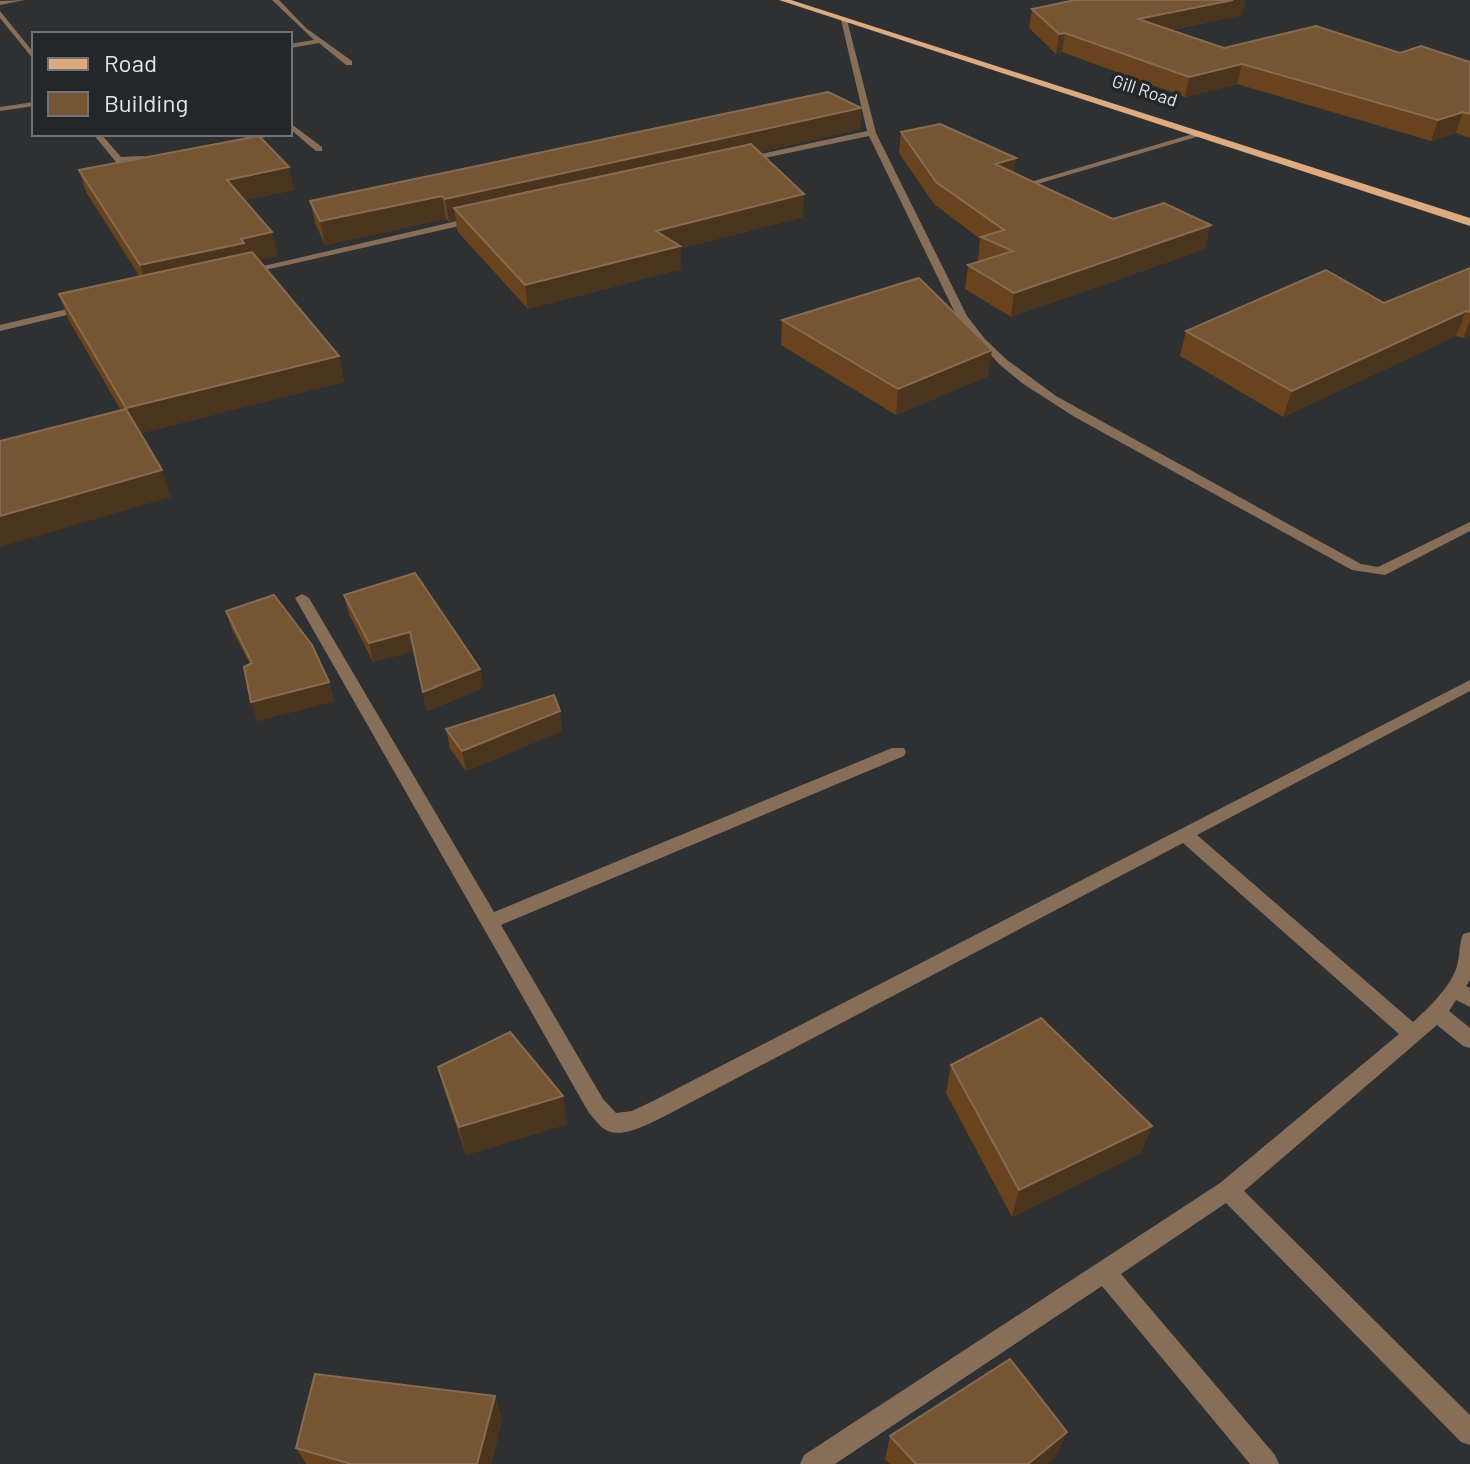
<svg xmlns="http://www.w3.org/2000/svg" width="1470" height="1464" font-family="Barlow,sans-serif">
<rect width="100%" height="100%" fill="#2e3032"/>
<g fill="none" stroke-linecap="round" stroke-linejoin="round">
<polygon fill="#876e59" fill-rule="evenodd" points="1196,133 1203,135 1034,185 1027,183"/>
<g fill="#876e59" fill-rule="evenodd">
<polygon points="25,0 0,5 0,1"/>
<polygon points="272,0 279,0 306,28 352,61 352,65 346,65 319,43 290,48 290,44 314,40"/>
<polygon points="0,11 34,53 34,60 0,18"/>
<polygon points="844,18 847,20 876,133 967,316 985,339 1007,360 1056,396 1361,564 1378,567 1470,522 1470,531 1385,575 1352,570 1073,416 1022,383 999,364 957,317 869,136 740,163 740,159 743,158 867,131 841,20"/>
<polygon points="34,102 34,106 0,111 0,107"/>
<polygon points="290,123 322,147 322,151 316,151 290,129"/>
<polygon points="93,134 101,134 121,157 143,156 147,159 143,162 116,162"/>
<polygon points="260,134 279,134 240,143 236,140"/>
<polygon points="474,217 479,220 477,222 243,275 238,272"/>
<polygon points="84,305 89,308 88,310 0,331 0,325"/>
<path d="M302 594 309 598 494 912 892 748H904L906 752 904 756 501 925 603 1099 616 1113 632 1111 651 1102 1470 680V691L1197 835 1413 1022C1428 1009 1452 985 1457 966 1460 955 1459 944 1463 934L1470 932V980L1466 986 1470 988V1007L1456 1000 1449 1011 1470 1028V1048L1463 1046 1437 1025 1244 1191 1470 1415V1445L1461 1442 1226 1203 1121 1274 1275 1455 1279 1464H1250L1102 1286 835 1464H800L804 1455 1220 1183 1399 1034 1183 843 665 1116C650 1123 625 1138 608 1131 600 1128 594 1118 589 1113L295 598Z"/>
</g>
<polygon fill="#ddab80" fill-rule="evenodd" points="779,0 791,0 1470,218 1470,226"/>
</g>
<g fill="#68431e">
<polygon points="1032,9 1242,15 1171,30 1224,48 1400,53 1470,62 1470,138 1456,133 1431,141 1237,84 1185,97 1062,52 1056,54 1029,28"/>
<polygon points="861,108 860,129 759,152 803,217 681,248 681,269 528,309 457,231 456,220 449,222 446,219 325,245 315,223 310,201"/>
<polygon points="901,132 1014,173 1113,219 1205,249 1011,317 965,289 968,265 979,261 978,261 980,239 934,204 899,153"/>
<polygon points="289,167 294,190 244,200 272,232 278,256 258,260 339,356 344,382 140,433 171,497 68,319 59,294 140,277 86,192 79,170"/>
<polygon points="1470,268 1470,335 1463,338 1456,336 1283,417 1180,356 1186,331 1384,303"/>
<polygon points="782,320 988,376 896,415 781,345"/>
<polygon points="344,595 480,669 483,688 427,711 414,651 373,662 349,614"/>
<polygon points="226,611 329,682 334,701 257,721 250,664 232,630"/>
<polygon points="560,711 562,731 466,771 450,749 446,729"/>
<polygon points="951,1065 1152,1126 1141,1153 1012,1217 946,1093"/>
<polygon points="438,1067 567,1124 466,1155 446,1095"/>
<polygon points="495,1396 502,1420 491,1464 306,1464 296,1448"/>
<polygon points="890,1436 1057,1455 1046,1464 890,1464 885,1459"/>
</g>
<g fill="#4b341d">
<polygon points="1233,0 1246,0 1242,15 1135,37 1138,19"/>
<polygon points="1065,33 1062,52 1056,54 1059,34"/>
<polygon points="1242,64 1237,84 1185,97 1189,77"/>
<polygon points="861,108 860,129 463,219 454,208 456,220 449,222 445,199"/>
<polygon points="1463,112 1456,133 1431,141 1438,120"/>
<polygon points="1016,158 1013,180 995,164"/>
<polygon points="289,167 294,190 233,202 227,180"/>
<polygon points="804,194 803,217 681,248 681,269 528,309 525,285 656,231"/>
<polygon points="442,196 446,219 325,245 320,221"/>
<polygon points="1211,225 1205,249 1011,317 1014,293"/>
<polygon points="272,232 278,256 249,262 148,289 140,265 241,239"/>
<polygon points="1466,311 1456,336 1283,417 1292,391"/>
<polygon points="1470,321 1470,335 1463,338"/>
<polygon points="992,350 988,376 896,415 898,389"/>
<polygon points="339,356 344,382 135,435 126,408"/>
<polygon points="162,470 171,497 0,547 0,516"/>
<polygon points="410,632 414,651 373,662 369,643"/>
<polygon points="480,669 483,688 427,711 423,692"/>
<polygon points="329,682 334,701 257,721 251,702"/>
<polygon points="560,711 562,731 466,771 462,751"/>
<polygon points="563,1096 567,1124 466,1155 459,1127"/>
<polygon points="1152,1126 1141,1153 1012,1217 1019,1190"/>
<polygon points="495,1396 502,1420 491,1464 477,1464"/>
<polygon points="1067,1432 1057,1455 1046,1464 1028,1464"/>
</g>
<g fill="#765534" stroke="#876c50" stroke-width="2">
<polygon points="1075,0 1233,0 1138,19 1224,48 1316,26 1400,53 1421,46 1470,62 1470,114 1463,112 1438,120 1242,64 1189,77 1065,33 1059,34 1032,9"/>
<polygon points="828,92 861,108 445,199 442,196 320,221 310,201"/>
<polygon points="940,124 1016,158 995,164 1113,219 1164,203 1211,225 1014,293 968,265 1013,251 981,237 1004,230 936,182 901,132"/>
<polygon points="259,136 289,167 227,180 272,232 241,239 244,243 140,265 79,170"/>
<polygon points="751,144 804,194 656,231 680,246 525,285 454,208"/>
<polygon points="252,252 339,356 126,408 59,294"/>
<polygon points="1470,268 1470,312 1466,311 1292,391 1186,331 1326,270 1384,303"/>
<polygon points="919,278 992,350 898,389 782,320"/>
<polygon points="126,409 162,470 0,516 0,441"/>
<polygon points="415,573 480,669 423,692 410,632 369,643 344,595"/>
<polygon points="274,595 312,645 329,682 251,702 244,667 252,663 226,611"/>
<polygon points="554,695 560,711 462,751 446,729"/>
<polygon points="1041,1018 1152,1126 1019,1190 951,1065"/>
<polygon points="510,1032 563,1096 459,1127 438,1067"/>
<polygon points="1010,1359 1067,1432 1028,1464 916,1464 890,1436"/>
<polygon points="315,1374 495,1396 477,1464 351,1464 296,1448"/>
</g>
<g text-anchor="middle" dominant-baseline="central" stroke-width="7" stroke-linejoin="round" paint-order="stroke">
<g font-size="18" fill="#e5e6e7" stroke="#242628">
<text transform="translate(1145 90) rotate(18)">Gill Road</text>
</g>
</g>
<rect x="32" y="32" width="260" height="104" fill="#242628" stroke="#717374" stroke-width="2"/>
<rect x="48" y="58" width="40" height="12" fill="#ddab80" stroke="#717374" stroke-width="2"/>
<text x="104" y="72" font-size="24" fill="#e5e6e7">Road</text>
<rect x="48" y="92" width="40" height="24" fill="#765534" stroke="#717374" stroke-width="2"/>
<text x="104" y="112" font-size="24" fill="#e5e6e7">Building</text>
</svg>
